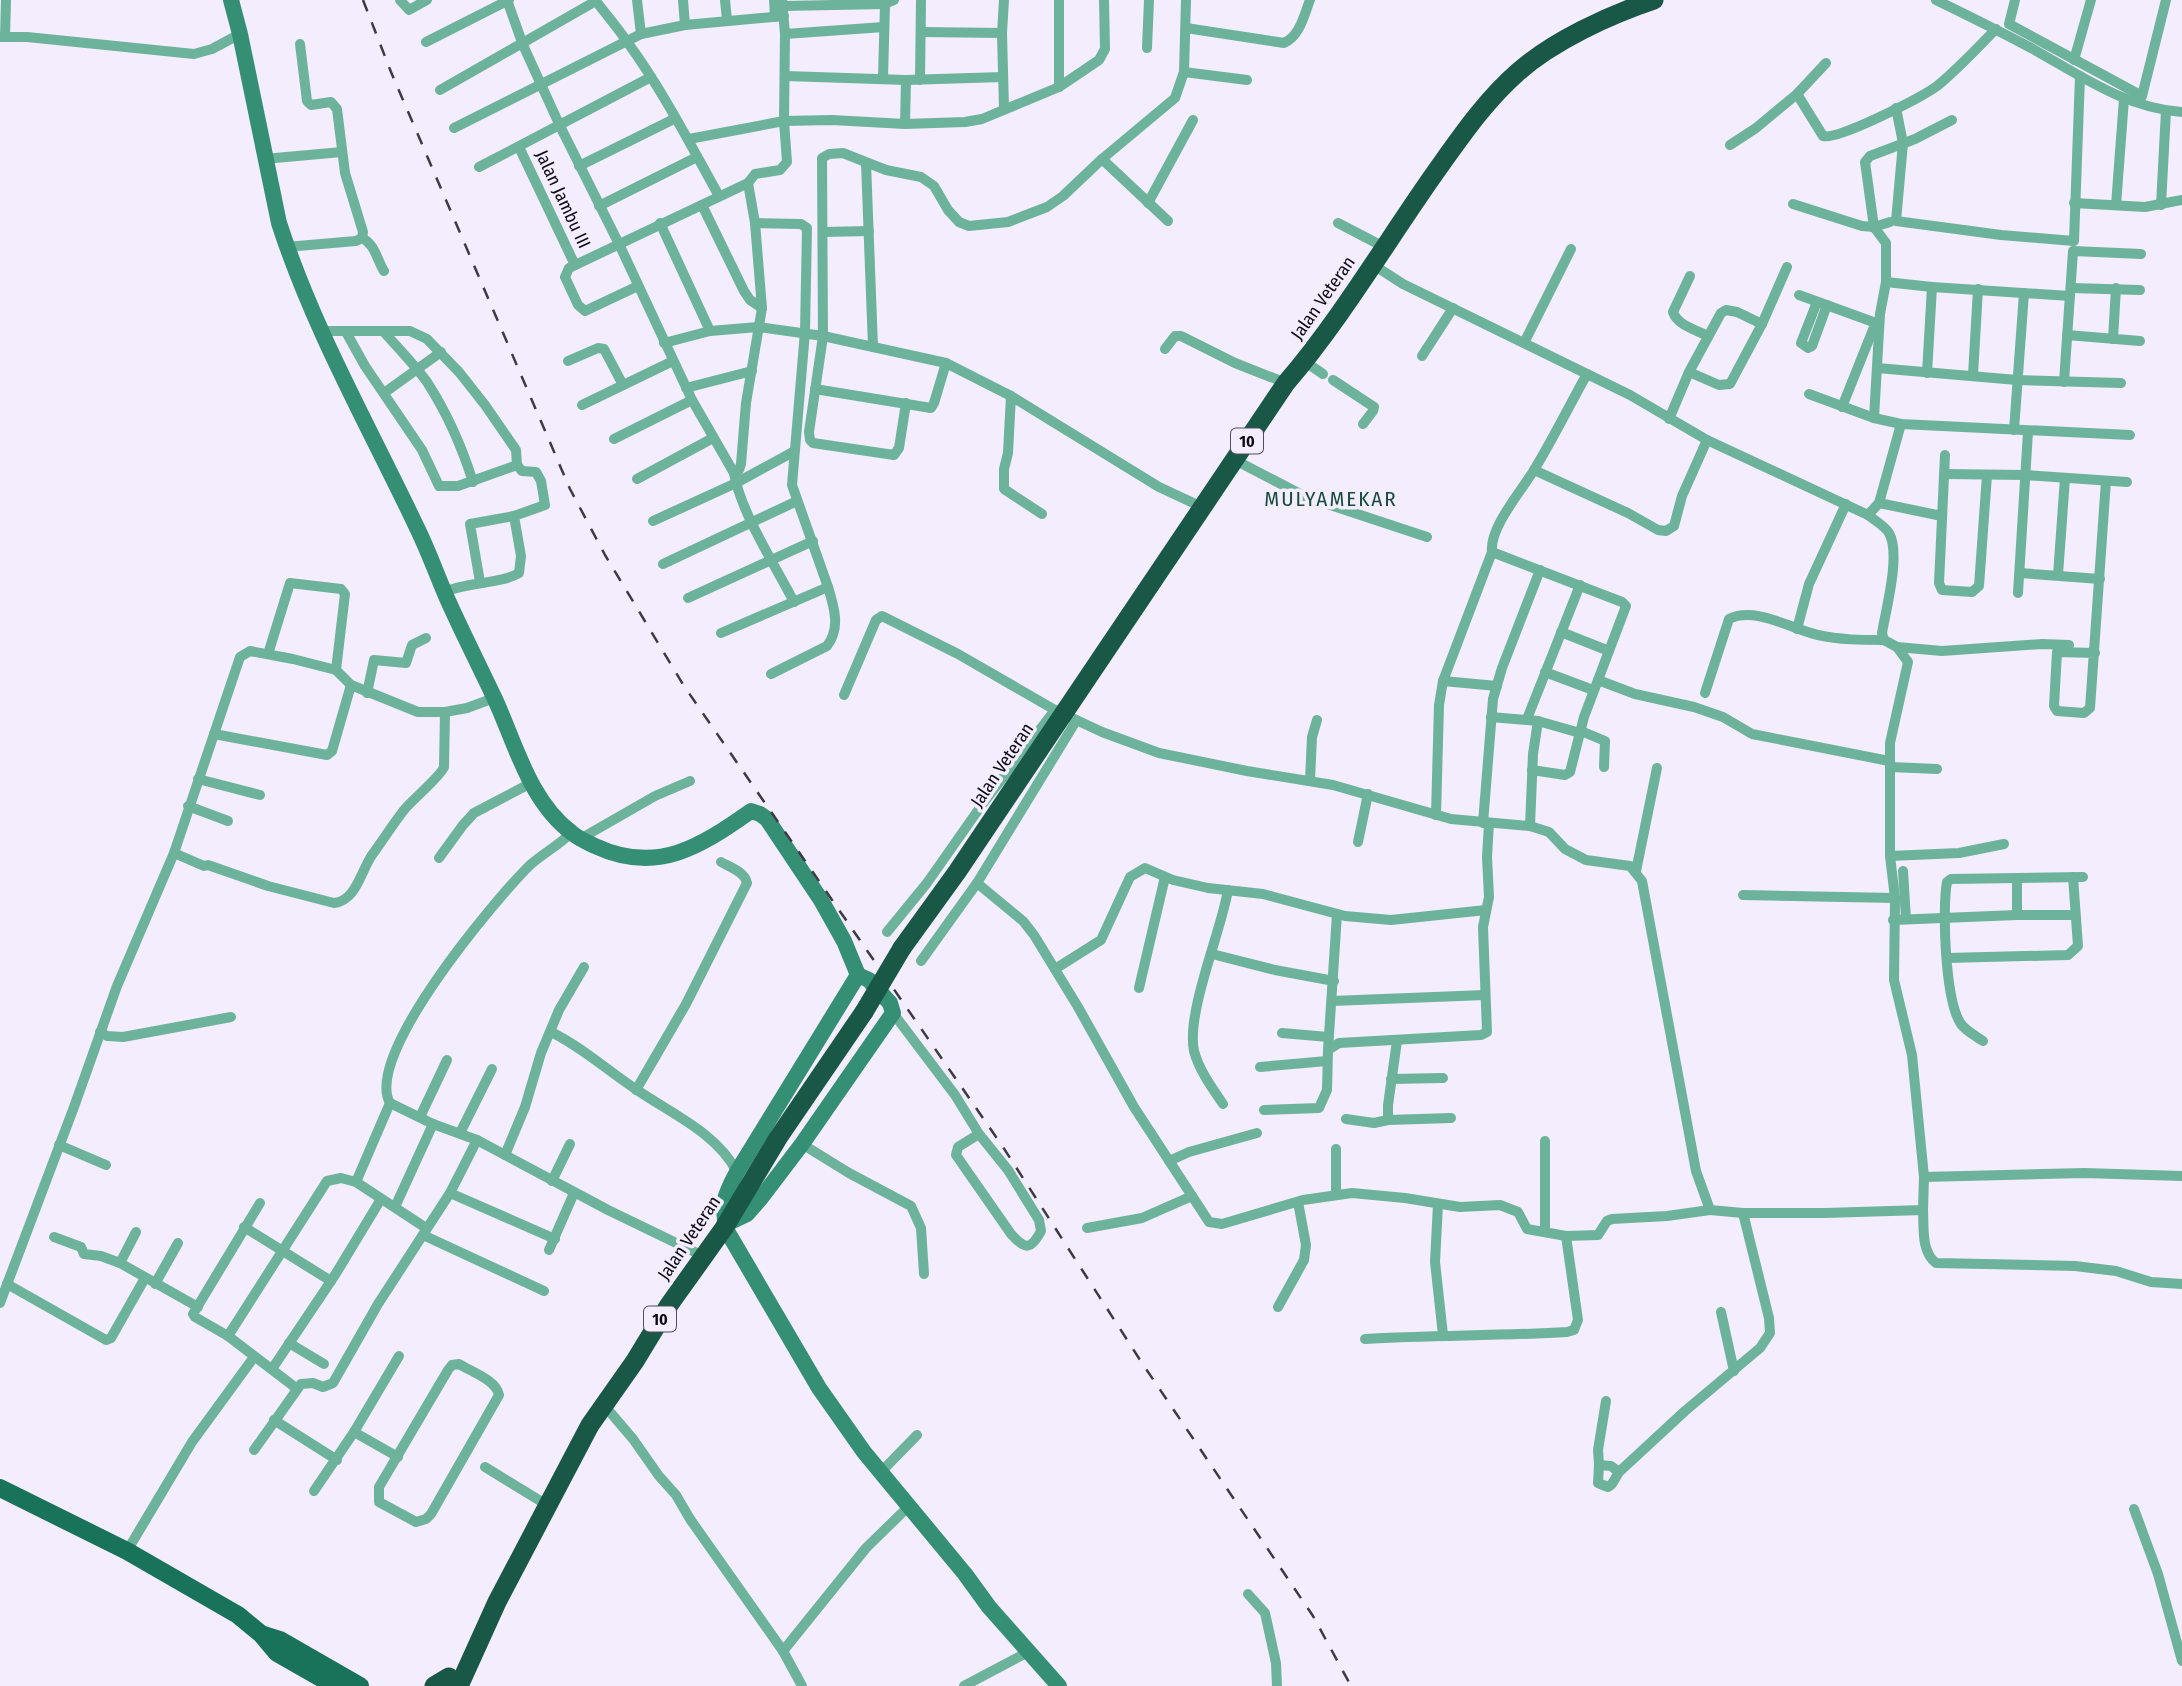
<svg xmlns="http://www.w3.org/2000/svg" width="2182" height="1686" font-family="'Fira Sans Condensed',sans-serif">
<rect width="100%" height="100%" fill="#f3edfd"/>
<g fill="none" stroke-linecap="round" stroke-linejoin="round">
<g stroke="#6db39b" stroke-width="10">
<polyline points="400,0 409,10 427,0"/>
<path d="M507 0 523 45 560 126 619 244 692 400 734 473C741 513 775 565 794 602"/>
<path d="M595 0C606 14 618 28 628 43 663 91 690 144 719 196"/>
<polyline points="637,0 641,34"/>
<polyline points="683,0 685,25"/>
<polyline points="725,0 727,20"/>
<polyline points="774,0 775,17"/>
<polyline points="1059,0 1059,87"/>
<path d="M1936 0C1969 16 2001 32 2033 49 2081 76 2126 108 2182 112"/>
<polyline points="2015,0 2009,24 2142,96 2166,0"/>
<polyline points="783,6 885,4 894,0"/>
<path d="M1186 28 1284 43C1300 36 1304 15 1310 0"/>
<polyline points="921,32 1002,33"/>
<polyline points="785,34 884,27"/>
<polyline points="0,37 27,37 194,54 212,49 240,34"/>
<polyline points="5,37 6,0"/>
<polyline points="426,42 509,0"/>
<polyline points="1147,48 1149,0"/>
<polyline points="2074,60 2091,0"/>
<polyline points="1184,72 1247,80"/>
<polyline points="786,76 906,80 1003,77"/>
<polyline points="883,78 885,4"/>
<polyline points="920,80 921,0"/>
<polyline points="440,90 596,1"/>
<polyline points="1797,94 1826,63"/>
<polyline points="1896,108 1903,143 1896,221 2001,235 2074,241 2080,76"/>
<polyline points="1004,109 1002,33 1004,0"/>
<polyline points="905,124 906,80"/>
<polyline points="454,128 641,34 685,25 784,16"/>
<polyline points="689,139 784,121 832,120 905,124 965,122 982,119 1059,87 1099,60 1105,49 1104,0"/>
<path d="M1730 145 1756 128 1797 94 1823 136C1837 141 1922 97 1937 86 1958 69 1977 48 1996 29"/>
<polyline points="519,147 575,265"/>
<polyline points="264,159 342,152"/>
<polyline points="1102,159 1168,221"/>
<polyline points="866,163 873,347"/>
<polyline points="579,166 674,119"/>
<polyline points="479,167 651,77"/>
<polyline points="1148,203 1193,120"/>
<polyline points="2074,203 2145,207 2182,200"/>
<polyline points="1793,204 1862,226 1874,227 1890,222"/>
<polyline points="702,205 744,291 750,300 762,308"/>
<polyline points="2116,205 2124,99"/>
<polyline points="2161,205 2166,111"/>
<polyline points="599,206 697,157"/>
<polyline points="660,223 710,331"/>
<polyline points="755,223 801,224 807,228 805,332 792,485 828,587"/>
<polyline points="1338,223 1384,247"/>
<polyline points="823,232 869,231"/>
<path d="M362 238C375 244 377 260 384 271"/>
<polyline points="286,247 356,241 362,238 363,232 345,173 337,109 331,102 311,105 307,101 300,44"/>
<path d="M1372 264 1403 284 1630 395 1707 440 1868 515C1874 520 1885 526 1889 533 1901 554 1886 609 1882 633L1884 640 1897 647 1908 662 1890 743V856L1895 898 1894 980 1912 1055 1924 1177 1923 1210"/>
<path d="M1690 276 1673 312C1677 325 1696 330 1708 336"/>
<polyline points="1886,282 1932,287 2070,296"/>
<polyline points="638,286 585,311 578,305 565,277 569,268 748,183 755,174 780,170 787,162 784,121 785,34 782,0"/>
<polyline points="2071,288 2140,290"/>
<polyline points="1799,295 1876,323"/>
<polyline points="1817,302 1801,343 1808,348 1812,346 1827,305"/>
<polyline points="1762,324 1787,267"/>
<polyline points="323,331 410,331 427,339 459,372 485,405 516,450 517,465 522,471 536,472 541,481 545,505 514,516 470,524 480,582"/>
<polyline points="346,332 365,366 422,450 439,486 458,486 517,465"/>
<path d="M384 332C398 348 414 364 427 382 447 413 462 447 473 482"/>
<polyline points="2067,335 2140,341"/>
<polyline points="2113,339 2116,288"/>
<polyline points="1525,341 1571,249"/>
<polyline points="664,343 710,331 758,327 823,336 946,363 1011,396 1159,487 1202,507"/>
<polyline points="1165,349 1175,336 1181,336 1235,363 1286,383"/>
<polyline points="1422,356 1453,308"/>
<polyline points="568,361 598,348 604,349 623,385"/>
<polyline points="1304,361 1323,374"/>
<polyline points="1877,368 2017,380 2121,383"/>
<polyline points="1927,373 1932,287"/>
<polyline points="1973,375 1978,289"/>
<polyline points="1333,380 1374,407 1373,411 1363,424"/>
<polyline points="2064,382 2073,251 2141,254"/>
<polyline points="686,388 752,371"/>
<polyline points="815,389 931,408 934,403 946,363"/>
<polyline points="384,393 441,352"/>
<polyline points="1809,394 1874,418 1901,424 2130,435"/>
<polyline points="1011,396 1008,453 1004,469 1004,489 1042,514"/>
<polyline points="906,403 899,448 894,455 813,443 810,440 809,432 823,336 822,158 829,154 843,153 886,170 921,177 934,186 948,210 959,222 969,226 1008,222 1047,207 1063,196 1102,159 1175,98 1184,72 1186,0"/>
<polyline points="582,405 673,361"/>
<polyline points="1842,407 1876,322"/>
<polyline points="1874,418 1880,314 1886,282 1886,243 1874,227 1865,162 1870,156 1915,139 1952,120"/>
<polyline points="1669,419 1689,372 1721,313 1726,310 1737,312 1762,324 1730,384 1719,385 1689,372"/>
<polyline points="2014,430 2024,293"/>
<polyline points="614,439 692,400"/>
<polyline points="1945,455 1939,583 1942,590 1972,592 1979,586 1987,475"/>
<polyline points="1235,460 1306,497 1427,537"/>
<polyline points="1534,470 1628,513 1658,530 1666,531 1674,526 1682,496 1707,440"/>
<polyline points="734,473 739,470 741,464 746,403 762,308 755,223 748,183"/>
<polyline points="1944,474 2025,475 2127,482"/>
<polyline points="637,479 713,438"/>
<polyline points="1879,503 1942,516"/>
<polyline points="1868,515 1879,503 1901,424"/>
<polyline points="653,521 736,483 793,452"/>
<path d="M1492 552C1489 528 1522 490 1534 470 1553 439 1569 406 1587 374"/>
<polyline points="663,564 797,501"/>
<polyline points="2020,573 2100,579"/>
<polyline points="2058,575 2065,478"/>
<path d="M444 592C467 582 501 584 519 573L521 556 514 516"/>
<polyline points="2018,593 2028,432"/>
<polyline points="688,598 813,541"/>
<polyline points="1797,629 1809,584 1846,504"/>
<polyline points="1561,632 1609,651"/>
<path d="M721 633 828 587C834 607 841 628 827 646L771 674"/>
<polyline points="1897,647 1942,651 2042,644 2069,645"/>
<polyline points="2095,653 2057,652 2054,706 2057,711 2084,713 2090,708 2106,481"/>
<polyline points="268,654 290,583 341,589 345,594 336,670 351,685 418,712 445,712 467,708 494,698"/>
<polyline points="1545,672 1593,690"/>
<polyline points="1598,680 1635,694 1694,707 1723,717 1752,734 1889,761"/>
<polyline points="1443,681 1497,686"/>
<polyline points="367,693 374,660 406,663 412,645 426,638"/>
<path d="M1705 693 1729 619C1756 606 1791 629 1818 635 1840 640 1861 640 1884 640"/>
<path d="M844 695 876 620 882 616 958 654 1055 710 1102 732 1159 753 1247 771 1333 785 1451 819 1530 826 1549 832 1565 849 1586 860 1630 866 1642 881 1696 1171 1710 1210 1743 1213H1825L1923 1210C1924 1227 1921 1252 1936 1263L2075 1266 2116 1271 2151 1282 2182 1284"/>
<polyline points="1491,717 1538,721 1580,733"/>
<polyline points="1527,719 1580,585"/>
<polyline points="1581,731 1605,741 1604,767"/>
<polyline points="214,734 327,755 332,751 351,685"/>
<polyline points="1891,767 1937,769"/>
<polyline points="198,779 260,795"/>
<polyline points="1310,780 1312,737 1317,720"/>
<polyline points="188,806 228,821"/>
<polyline points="1436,815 1439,705 1443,681 1492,552 1622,602 1626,606 1584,717 1570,772 1565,775 1532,770"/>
<polyline points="1483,823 1493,699 1502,668 1540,570"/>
<polyline points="1530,826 1533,754 1538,721"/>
<path d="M571 833C558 846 542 854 529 866 495 900 363 1056 390 1103L433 1124 477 1140 608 1210 703 1256"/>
<polyline points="580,839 655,796 690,781"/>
<polyline points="1358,842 1368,794"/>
<path d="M174 853 204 866 208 865 268 886 334 903C356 901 361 871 372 855 383 840 393 824 404 810 413 799 441 776 444 767L445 712"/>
<polyline points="1890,856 1959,853 2004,844"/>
<polyline points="439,858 463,825 474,813 531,783"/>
<polyline points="1636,871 1657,768"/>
<polyline points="1903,871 1906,919"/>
<polyline points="977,883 1023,921 1034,935 1078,1007 1134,1107 1209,1222 1222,1224 1303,1200 1352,1193 1405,1198 1460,1207 1500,1205 1518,1212 1527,1229 1566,1236 1598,1235 1607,1221 1612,1219 1667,1216 1710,1210"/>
<polyline points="1743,895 1895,898"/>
<polyline points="2017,915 2017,878"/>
<polyline points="1893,920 2017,915 2075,915"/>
<polyline points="887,932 927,883 981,806 1055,710"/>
<polyline points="1212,954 1275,970 1334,981"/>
<polyline points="1947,958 2068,955 2078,946 2073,877"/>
<polyline points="921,961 977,883 1076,721"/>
<polyline points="1055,969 1101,940 1130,877 1145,868 1173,880 1208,888 1263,894 1345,916 1391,920 1486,910"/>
<polyline points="1139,988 1165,877"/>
<polyline points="1332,1001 1485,995"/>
<path d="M893 1013 955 1095 979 1134 1008 1170 1039 1220 1041 1231C1031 1250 1025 1250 1011 1234L956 1155 958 1147 979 1134"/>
<polyline points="100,1032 107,1036 123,1037 231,1017"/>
<path d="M551 1032C582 1047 608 1071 637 1090 672 1114 717 1133 737 1172"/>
<polyline points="1282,1033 1328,1037"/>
<polyline points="1397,1041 1388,1105 1388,1120 1451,1118"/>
<path d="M1983 1041C1976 1036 1966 1031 1961 1024 1945 1001 1942 909 1947 882L1951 879 2083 877"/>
<polyline points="1328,1050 1337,914"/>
<polyline points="1260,1067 1327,1061"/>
<polyline points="1391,1079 1443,1078"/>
<path d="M636 1090 686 1004 747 883C745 872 730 867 721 862"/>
<path d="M1223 1104C1212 1088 1199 1070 1194 1051 1186 1013 1221 932 1228 890"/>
<polyline points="1264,1110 1319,1108 1327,1090 1328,1050 1339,1043 1481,1035 1487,1032 1483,927 1489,897 1487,857 1489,823"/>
<polyline points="420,1117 447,1060"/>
<polyline points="1346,1119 1374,1123 1388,1120"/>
<polyline points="460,1133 492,1069"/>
<polyline points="1545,1141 1545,1232"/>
<polyline points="802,1144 849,1173 911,1206 921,1228 924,1274"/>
<polyline points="59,1145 106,1165"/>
<polyline points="1336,1149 1336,1194"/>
<polyline points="505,1155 525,1107 541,1053 559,1010 584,967"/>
<polyline points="1169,1161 1189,1152 1257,1133"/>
<polyline points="1924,1177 2084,1173 2182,1176"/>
<polyline points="552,1181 570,1144"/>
<polyline points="356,1182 390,1103"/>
<polyline points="450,1193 555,1239"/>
<polyline points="260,1203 193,1314 195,1317 228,1336 296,1388"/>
<polyline points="1438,1204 1435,1262 1443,1335"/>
<polyline points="395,1207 433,1124"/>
<polyline points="244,1227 331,1281"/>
<polyline points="1087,1228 1142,1218 1192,1196"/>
<polyline points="136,1232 120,1263 198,1307"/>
<polyline points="423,1235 544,1291"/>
<polyline points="54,1237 81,1247 84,1254 101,1256 120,1263"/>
<polyline points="549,1250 574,1193"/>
<polyline points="7,1284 106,1340 111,1338 145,1278"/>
<polyline points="155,1284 178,1243"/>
<polyline points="0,1303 74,1107 117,986 174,853 240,657 250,651 293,659 336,670"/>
<polyline points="1278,1307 1304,1260 1306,1245 1298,1202"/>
<polyline points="1721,1312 1734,1371"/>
<polyline points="228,1336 327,1181 341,1178 356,1182 426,1228"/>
<path d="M1365 1339C1432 1335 1499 1336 1567 1332L1574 1330 1578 1320 1566 1236"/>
<polyline points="289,1343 324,1364"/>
<path d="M459 1364C472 1372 496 1380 499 1395L431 1514 426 1519 416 1522 379 1502V1487L448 1370 452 1365Z"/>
<polyline points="272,1369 335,1275 381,1199"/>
<polyline points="604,1405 633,1439 659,1476 676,1495 690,1519 783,1651"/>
<polyline points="274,1420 337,1460"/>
<polyline points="354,1432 398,1457"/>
<polyline points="254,1450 301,1384 313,1383 323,1387 333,1383 378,1304 450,1193 477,1140"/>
<polyline points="1599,1465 1598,1450 1606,1401"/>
<polyline points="485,1467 547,1505"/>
<polyline points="881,1472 917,1435"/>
<polyline points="1619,1472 1611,1466 1599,1465 1598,1483 1608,1487 1612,1484 1619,1472 1685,1411 1760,1348 1770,1333 1769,1318 1743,1213"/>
<polyline points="314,1491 354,1432 399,1356"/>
<polyline points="2134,1509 2158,1574 2182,1661"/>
<polyline points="127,1551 192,1442 254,1357"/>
<polyline points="1248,1594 1265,1613 1276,1663 1277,1686"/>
<polyline points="802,1686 783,1651 866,1548 908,1507"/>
<polyline points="964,1686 1030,1651"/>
</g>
<g stroke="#348f74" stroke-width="16">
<path d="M231 0 240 34 279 223C314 331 371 430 419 532 429 553 437 575 446 596 461 630 478 663 494 697 515 742 529 801 572 833 579 839 587 842 595 846 657 875 700 847 751 811L760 814 767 819 821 900 844 941 858 975 869 980 890 1003 893 1013 802 1144 761 1198 747 1214 726 1224"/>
<path d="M858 975 737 1172C724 1196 721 1203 727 1231L819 1388 864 1452 965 1574 989 1607 1059 1686"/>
</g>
<g stroke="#19725a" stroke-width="18">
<polyline points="0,1488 127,1551 238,1615 261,1634 277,1653 335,1686"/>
<polyline points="264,1635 280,1640 360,1686"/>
</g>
<g stroke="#195846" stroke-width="19">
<path d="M902 948 957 872 1286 383C1341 319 1388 239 1437 170 1462 135 1486 100 1518 72 1553 41 1609 15 1654 0"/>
<polyline points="434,1686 449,1677"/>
<polyline points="459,1686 497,1602 590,1425 635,1361 669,1305 724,1228 778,1138 864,1012"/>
</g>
<polyline stroke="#3e3a44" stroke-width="2.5" stroke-dasharray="12 12" stroke-linecap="butt" points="363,0 391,72 570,489 605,555 684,686 1003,1147 1142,1363 1313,1616 1351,1686"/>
<polyline stroke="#195846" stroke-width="19" points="864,1012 902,948"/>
</g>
<g text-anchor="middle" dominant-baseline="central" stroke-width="7" stroke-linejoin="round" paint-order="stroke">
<g fill="#f3edfd" stroke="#524e58" stroke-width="2">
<rect x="1231" y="428.5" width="32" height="25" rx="5"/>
<rect x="644" y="1306.5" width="32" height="25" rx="5"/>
</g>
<g font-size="16" font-weight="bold" fill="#0d0a12">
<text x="1247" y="441">10</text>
<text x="660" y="1319">10</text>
</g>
<g font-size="18" fill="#0d0a12" stroke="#f3edfd">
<text transform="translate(563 199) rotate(65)">Jalan Jambu III</text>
<text transform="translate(1323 298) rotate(-55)">Jalan Veteran</text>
<text transform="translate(1002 765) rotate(-56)">Jalan Veteran</text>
<text transform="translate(689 1238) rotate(-56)">Jalan Veteran</text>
</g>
<g font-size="21" letter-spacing="2" fill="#1a4c3d" stroke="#f3edfd">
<text x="1331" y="499">MULYAMEKAR</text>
</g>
</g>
</svg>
